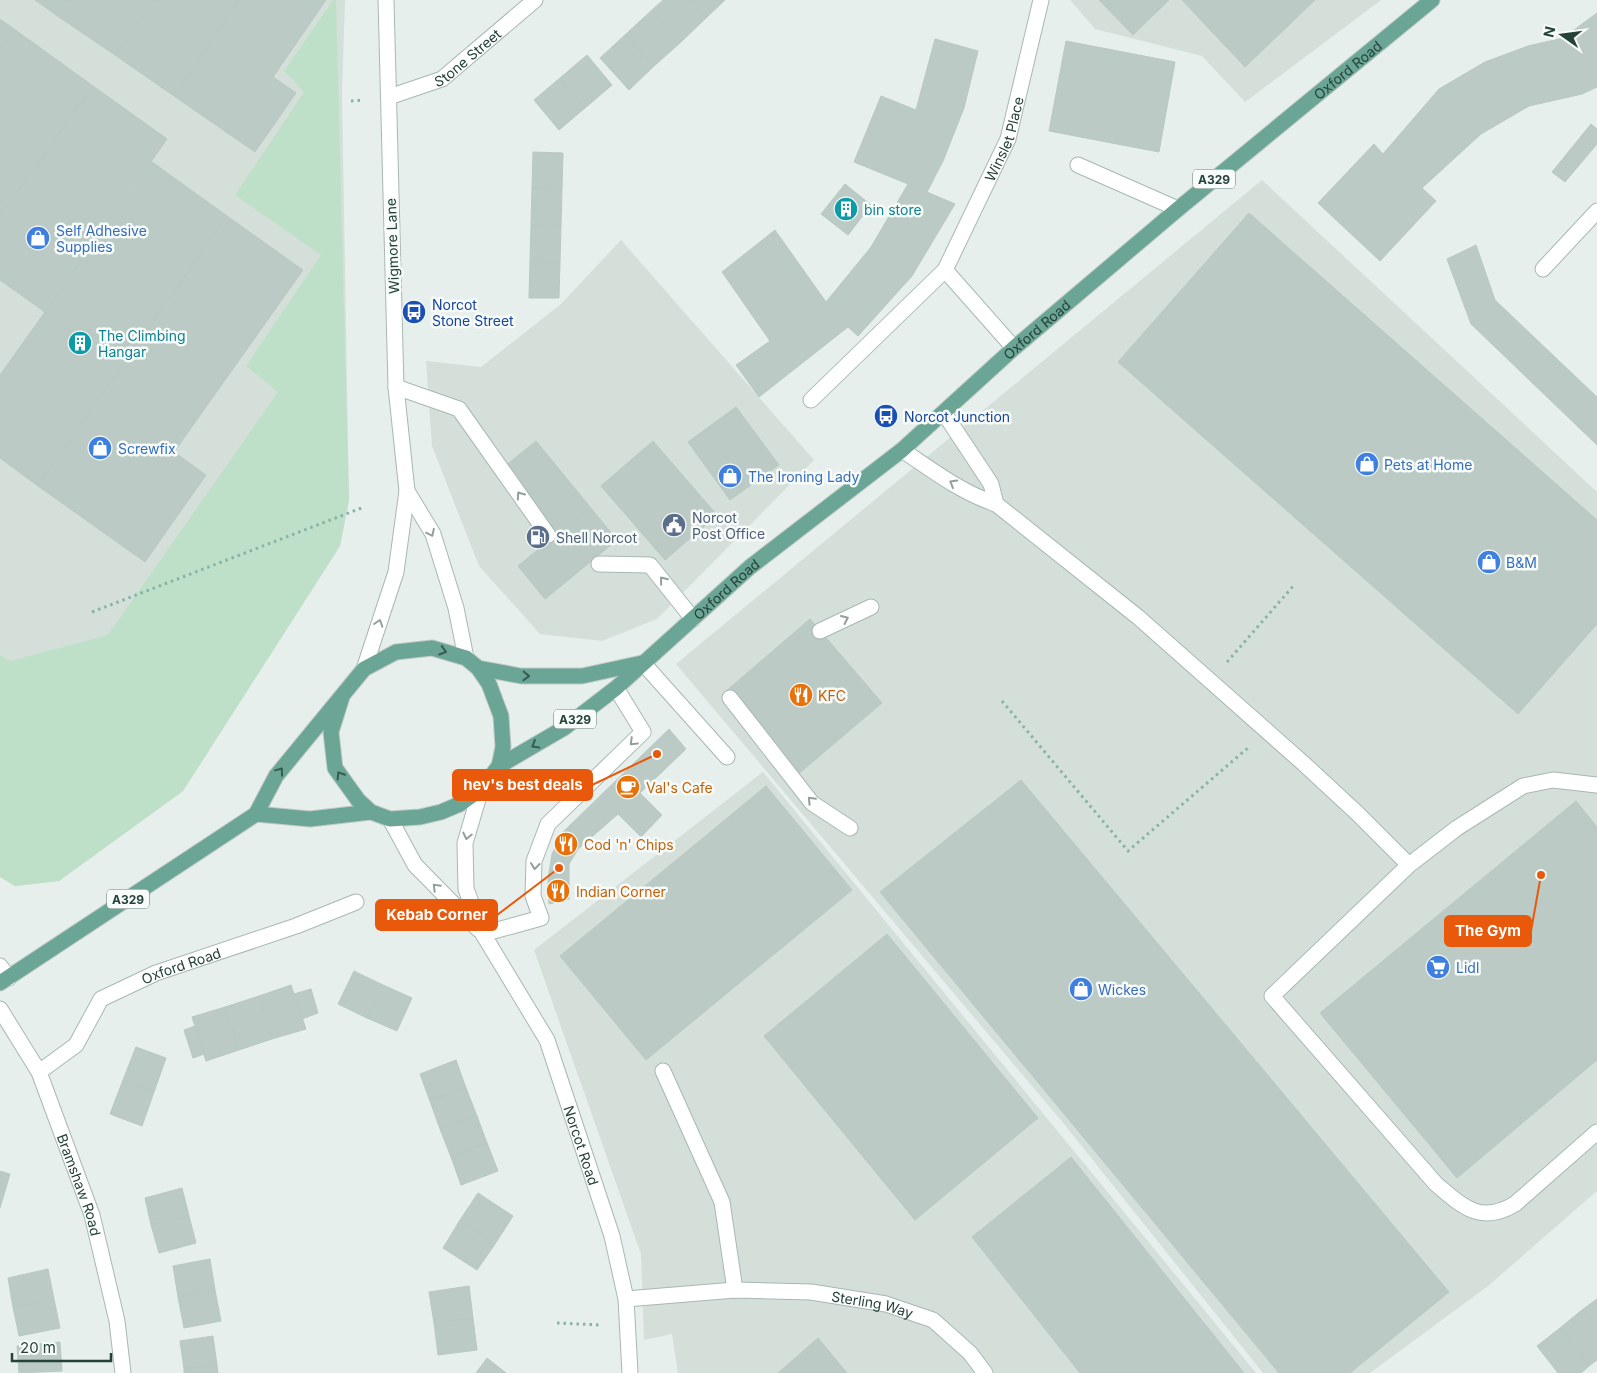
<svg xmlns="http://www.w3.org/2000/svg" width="1597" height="1373" font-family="Inter,sans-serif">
<rect width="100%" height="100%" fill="#e6efeb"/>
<g fill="#d4dfda">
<polygon points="0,0 345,0 342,94 349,500 340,546 183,791 59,881 15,886 0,877"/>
<polygon points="1070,0 1381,0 1245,102 1202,56 1095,29"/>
<polygon points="1262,180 1597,492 1597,1191 1488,1286 1370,1373 1263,1373 1064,1124 676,664"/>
<polygon points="621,240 814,460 657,619 602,641 540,634 479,566 432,446 426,361 481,367 561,304"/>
<polygon points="763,772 1256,1373 678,1373 672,1334 644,1340 641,1254 534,950"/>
</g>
<polygon fill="#bfe0c8" points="333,0 336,0 349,500 340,546 183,791 59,881 15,886 0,877 0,655 10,661 108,635 278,392 246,366 321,255 235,195 304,92 284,71"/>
<g fill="#bbcac4" stroke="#b8c9c2">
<polygon points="35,0 66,0 56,15"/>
<polygon points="66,0 153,0 115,55 56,15"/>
<polygon points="153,0 240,0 174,96 115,55"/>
<polygon points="240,0 326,0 273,77 296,93 255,152 174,96"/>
<polygon points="663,0 690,0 706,18 681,42 652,10"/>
<polygon points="690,0 725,0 706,18"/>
<polygon points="1099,0 1169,0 1133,35"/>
<polygon points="1182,0 1315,0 1245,67"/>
<polygon points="652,10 681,42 654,66 626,34"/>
<polygon points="1597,13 1597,87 1582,94 1529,106 1481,134 1422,188 1436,201 1380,261 1318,203 1374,144 1383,154 1439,89 1485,62 1528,46 1563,38"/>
<polygon points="0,19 14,29 0,49"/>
<polygon points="14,29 93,86 0,216 0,49"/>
<polygon points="626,34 654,66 629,90 600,58"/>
<polygon points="935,39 978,51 964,108 943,161 927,192 955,204 912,276 858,336 848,327 759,397 736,365 770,341 722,272 775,230 826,302 871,247 908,184 854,162 881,96 916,110"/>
<polygon points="1066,41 1175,62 1159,152 1049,131"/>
<polygon points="587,55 612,85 585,108 560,78"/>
<polygon points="560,78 585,108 559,130 534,100"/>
<polygon points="93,86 167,139 45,312 0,280 0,216"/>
<polygon points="1591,124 1597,129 1597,144 1565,182 1552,172"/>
<polygon points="533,152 563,153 562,189 532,188"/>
<polygon points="152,162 227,216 38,486 0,458 0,375"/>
<polygon points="845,184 871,205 848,235 821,214"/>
<polygon points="532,188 562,189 561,226 531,225"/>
<polygon points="1249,213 1597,520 1597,624 1518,714 1118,362"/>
<polygon points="227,216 303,270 174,452 206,475 145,562 38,486"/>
<polygon points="531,225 561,226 560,262 530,261"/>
<polygon points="1476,245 1495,300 1597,397 1597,445 1471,324 1447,259"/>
<polygon points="530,261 560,262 559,298 529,298"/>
<polygon points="736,407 779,465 730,500 688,442"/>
<polygon points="536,441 590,507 558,533 504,467"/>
<polygon points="653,441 717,515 665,560 601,486"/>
<polygon points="590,507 617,540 545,599 518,566"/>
<polygon points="810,619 882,703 796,776 725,692"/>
<polygon points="669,729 686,749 640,793 662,815 641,837 618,814 578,849 569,864 569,899 549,904 548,879 552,854 563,832"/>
<polygon points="1021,780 1449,1292 1350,1373 1279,1373 880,892"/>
<polygon points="766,786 852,890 646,1060 560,956"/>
<polygon points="1576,801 1597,827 1597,1060 1457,1178 1320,1013"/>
<polygon points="887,934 1038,1118 915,1220 764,1036"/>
<polygon points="354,971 383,985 367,1018 338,1004"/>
<polygon points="291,985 306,1029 272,1039 259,996"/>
<polygon points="383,985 412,998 397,1031 367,1018"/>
<polygon points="311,989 318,1013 302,1019 294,994"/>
<polygon points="259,996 272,1039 239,1050 225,1007"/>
<polygon points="225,1007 239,1050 206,1061 192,1017"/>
<polygon points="195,1026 204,1054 193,1058 184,1030"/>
<polygon points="136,1047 166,1058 154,1092 123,1080"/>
<polygon points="456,1060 466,1088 430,1101 420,1074"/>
<polygon points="123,1080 154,1092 142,1126 110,1114"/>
<polygon points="466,1088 477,1116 440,1129 430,1101"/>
<polygon points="477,1116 487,1143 451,1157 440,1129"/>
<polygon points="487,1143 498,1171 461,1185 451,1157"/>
<polygon points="1071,1157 1244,1373 1080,1373 972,1237"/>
<polygon points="0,1171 10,1174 0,1208"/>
<polygon points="182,1188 189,1216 151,1225 145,1198"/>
<polygon points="478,1193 513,1216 495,1244 460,1220"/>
<polygon points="189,1216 196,1243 159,1253 151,1225"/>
<polygon points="460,1220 495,1244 477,1270 443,1248"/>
<polygon points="210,1259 215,1290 178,1297 173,1266"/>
<polygon points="48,1269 54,1299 13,1307 8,1278"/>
<polygon points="469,1286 473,1318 434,1323 429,1292"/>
<polygon points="215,1290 221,1321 184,1328 178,1297"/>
<polygon points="54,1299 60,1328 19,1336 13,1307"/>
<polygon points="1597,1299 1597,1329 1582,1310"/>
<polygon points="1582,1310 1597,1329 1597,1360 1589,1366 1560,1328"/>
<polygon points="473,1318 477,1350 438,1355 434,1323"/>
<polygon points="1560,1328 1589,1366 1581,1373 1558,1373 1537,1346"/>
<polygon points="213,1336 217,1365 184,1369 180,1341"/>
<polygon points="818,1338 847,1373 778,1373"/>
<polygon points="60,1342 62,1371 19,1373 17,1346"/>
<polygon points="487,1358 506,1373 476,1373"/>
<polygon points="217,1365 218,1373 184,1373 184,1369"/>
</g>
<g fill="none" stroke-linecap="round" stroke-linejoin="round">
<g stroke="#a8b8b2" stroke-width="17">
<g id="service">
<polyline points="1543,269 1597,211"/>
<polyline points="396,387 459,409 548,535"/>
<polyline points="944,413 991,484 996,504"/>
<path d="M902 450C932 470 962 493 996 504L1138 617 1303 763 1357 813 1409 865"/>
<polyline points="599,564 650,565 693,619"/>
<polyline points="820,631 871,607"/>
<polyline points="643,663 727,757"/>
<polyline points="730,698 812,803 850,828"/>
<path d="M1597 785 1553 780 1523 786 1457 828 1409 865 1272 996 1436 1184C1462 1206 1480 1225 1515 1204L1597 1132"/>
<polyline points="483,934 541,918 533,896 534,861 548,824 643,732 616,688"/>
</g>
</g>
<g stroke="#a8b8b2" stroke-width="17">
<g id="minor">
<path id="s1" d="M389 97 442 79 535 0"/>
<polyline points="1078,165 1178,209"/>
<polyline points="945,270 1014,348"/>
<path id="s2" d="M811 400 945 270 1008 139 1041 0"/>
<polyline points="0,966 9,978"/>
<path id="s3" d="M0 1009 39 1072 92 1215 117 1321 123 1373"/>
<polyline points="663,1071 722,1202 735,1290"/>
<path id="s4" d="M39 1072 76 1045 101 999 156 973 296 926 356 902"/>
<path id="s5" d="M626 1299 735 1290 811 1292 886 1304 933 1320 970 1353 985 1373"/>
</g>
</g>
<g stroke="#a8b8b2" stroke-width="17">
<g id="tertiary">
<polyline points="407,491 433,534 456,608 466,658"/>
<polyline points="364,669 396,572 407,491 396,387 386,0"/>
<path id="s6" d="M481 789 465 843 466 889 483 934 547 1040 612 1236 626 1299 630 1373"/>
<polyline points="390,819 415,865 478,929"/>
</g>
</g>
<g stroke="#c2cac8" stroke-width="17">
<g id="primary">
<polyline points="478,668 521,676 582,676 642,663"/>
<path id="s7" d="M499 766 564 728 616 688 750 567 902 450 1014 348 1178 209 1432 0"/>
<polyline points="256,814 310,819 371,812"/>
<polyline points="0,983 256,814 276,776 364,669 396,652 432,648 466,658 478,668 489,684 501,716 503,747 499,766 481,789 460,804 441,812 420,817 390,819 371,812 358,800 335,768 331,732 342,697"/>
</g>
</g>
<g stroke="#86b3a5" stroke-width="3" stroke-dasharray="2.5 4" stroke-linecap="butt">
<polyline points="351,101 364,100"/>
<polyline points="92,612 364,507"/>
<polyline points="1227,662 1295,584"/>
<polyline points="1002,701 1128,851 1249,747"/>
<polyline points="557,1323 601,1325"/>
</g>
<use href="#service" stroke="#fff" stroke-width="15"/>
<use href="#minor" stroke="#fff" stroke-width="15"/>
<use href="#tertiary" stroke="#fff" stroke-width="15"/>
<use href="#primary" stroke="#6aa596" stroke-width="15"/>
</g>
<defs><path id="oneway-chevron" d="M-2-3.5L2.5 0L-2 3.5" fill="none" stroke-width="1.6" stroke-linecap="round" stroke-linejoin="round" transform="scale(1.25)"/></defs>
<g stroke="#92a09c">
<use href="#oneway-chevron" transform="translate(953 483) rotate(-150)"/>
<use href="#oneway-chevron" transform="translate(520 495) rotate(-125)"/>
<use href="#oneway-chevron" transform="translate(431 533) rotate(64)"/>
<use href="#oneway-chevron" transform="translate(663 580) rotate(-129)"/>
<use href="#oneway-chevron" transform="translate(845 619) rotate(-24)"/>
<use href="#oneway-chevron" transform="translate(379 623) rotate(-72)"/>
<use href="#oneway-chevron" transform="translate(633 742) rotate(136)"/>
<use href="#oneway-chevron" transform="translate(811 800) rotate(-134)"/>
<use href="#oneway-chevron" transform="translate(467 836) rotate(103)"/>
<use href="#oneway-chevron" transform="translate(535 866) rotate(96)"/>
<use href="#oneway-chevron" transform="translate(436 887) rotate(-135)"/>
</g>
<g stroke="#365b51">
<use href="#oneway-chevron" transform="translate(443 651) rotate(16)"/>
<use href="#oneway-chevron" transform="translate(526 676) rotate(2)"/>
<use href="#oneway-chevron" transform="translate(535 745) rotate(150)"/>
<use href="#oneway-chevron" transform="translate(280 771) rotate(-53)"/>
<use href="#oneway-chevron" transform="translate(340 775) rotate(-122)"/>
</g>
<defs>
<g id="building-disc" transform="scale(1.25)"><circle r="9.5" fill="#0f9aa8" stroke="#f7fbf9"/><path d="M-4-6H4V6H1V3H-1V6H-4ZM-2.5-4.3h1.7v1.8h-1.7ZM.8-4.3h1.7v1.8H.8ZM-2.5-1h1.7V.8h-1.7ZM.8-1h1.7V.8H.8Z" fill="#fff"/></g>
<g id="shop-disc" transform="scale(1.25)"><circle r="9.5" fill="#3f7fe0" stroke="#f7fbf9"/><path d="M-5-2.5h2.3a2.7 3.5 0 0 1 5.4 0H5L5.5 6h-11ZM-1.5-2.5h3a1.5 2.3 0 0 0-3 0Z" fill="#fff"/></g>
<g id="bus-disc" transform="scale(1.25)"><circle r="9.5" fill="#1a4fb4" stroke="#f7fbf9"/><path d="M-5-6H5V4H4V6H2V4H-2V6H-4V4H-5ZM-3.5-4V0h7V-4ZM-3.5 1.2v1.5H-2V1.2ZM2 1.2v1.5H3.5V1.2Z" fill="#fff"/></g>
<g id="civic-disc" transform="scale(1.25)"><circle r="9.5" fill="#5c6f8a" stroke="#f7fbf9"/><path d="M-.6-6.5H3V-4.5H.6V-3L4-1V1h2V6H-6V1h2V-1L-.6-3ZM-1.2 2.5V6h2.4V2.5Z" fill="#fff"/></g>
<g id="fuel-disc" transform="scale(1.25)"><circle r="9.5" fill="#5c6f8a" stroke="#f7fbf9"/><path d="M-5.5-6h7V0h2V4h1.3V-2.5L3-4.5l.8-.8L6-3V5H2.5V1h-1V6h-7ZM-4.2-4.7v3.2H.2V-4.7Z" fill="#fff"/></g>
<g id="restaurant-disc" transform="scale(1.25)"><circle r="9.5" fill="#e8710a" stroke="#f7fbf9"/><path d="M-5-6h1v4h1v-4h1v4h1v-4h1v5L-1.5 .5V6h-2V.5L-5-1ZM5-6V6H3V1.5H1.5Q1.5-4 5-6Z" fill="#fff"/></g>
<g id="cafe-disc" transform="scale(1.25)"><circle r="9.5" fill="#e8710a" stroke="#f7fbf9"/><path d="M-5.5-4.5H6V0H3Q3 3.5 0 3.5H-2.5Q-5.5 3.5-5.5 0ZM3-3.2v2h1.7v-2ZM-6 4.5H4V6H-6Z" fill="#fff"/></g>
<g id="supermarket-disc" transform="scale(1.25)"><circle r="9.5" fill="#3f7fe0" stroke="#f7fbf9"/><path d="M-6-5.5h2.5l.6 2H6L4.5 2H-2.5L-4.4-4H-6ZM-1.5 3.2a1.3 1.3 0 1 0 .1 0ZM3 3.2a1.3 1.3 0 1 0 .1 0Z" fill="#fff"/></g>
</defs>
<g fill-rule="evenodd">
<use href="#building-disc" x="846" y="209"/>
<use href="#shop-disc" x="38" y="238"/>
<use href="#bus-disc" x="414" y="312"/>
<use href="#building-disc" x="80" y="343"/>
<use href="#bus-disc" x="886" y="416"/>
<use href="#shop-disc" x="100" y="448"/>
<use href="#shop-disc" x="1367" y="464"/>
<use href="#shop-disc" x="730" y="476"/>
<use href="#civic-disc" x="674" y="525"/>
<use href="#fuel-disc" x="538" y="537"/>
<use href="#shop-disc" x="1489" y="562"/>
<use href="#restaurant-disc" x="801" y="695"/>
<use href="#cafe-disc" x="628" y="787"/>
<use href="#restaurant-disc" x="566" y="844"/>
<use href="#restaurant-disc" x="558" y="891"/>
<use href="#supermarket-disc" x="1438" y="967"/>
<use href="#shop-disc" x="1081" y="989"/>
</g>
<g text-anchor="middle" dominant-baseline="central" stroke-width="5" stroke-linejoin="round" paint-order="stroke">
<g fill="#f7fbf9" stroke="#637a73" stroke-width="1">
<rect x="1193" y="169.5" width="42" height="19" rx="4"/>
<rect x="554" y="709.5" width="42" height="19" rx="4"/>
<rect x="107" y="889.5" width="42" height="19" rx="4"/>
</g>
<g font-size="12" font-weight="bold" fill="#24423a">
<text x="1214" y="179">A329</text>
<text x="575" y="719">A329</text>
<text x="128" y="899">A329</text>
</g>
<g font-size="14" fill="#24423a" stroke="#f7fbf9">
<text stroke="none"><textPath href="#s1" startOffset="89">Stone Street</textPath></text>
<text stroke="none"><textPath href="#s7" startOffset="1099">Oxford Road</textPath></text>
<text stroke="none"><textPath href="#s2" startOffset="331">Winslet Place</textPath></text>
<text transform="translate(392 246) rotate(-92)">Wigmore Lane</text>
<text stroke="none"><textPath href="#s7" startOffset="694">Oxford Road</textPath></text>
<text stroke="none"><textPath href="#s7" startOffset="289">Oxford Road</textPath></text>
<text stroke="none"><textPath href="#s4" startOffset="185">Oxford Road</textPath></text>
<text stroke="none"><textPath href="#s6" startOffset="385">Norcot Road</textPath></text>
<text stroke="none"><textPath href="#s3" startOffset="194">Bramshaw Road</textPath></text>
<text stroke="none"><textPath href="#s5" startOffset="248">Sterling Way</textPath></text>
</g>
<g font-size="14" fill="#0d838f" stroke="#f7fbf9" text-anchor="start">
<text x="864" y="209">bin store</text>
<text x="98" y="335">The Climbing<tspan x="98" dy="16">Hangar</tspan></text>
</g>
<g font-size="14" fill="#366cbe" stroke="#f7fbf9" text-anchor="start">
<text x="56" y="230">Self Adhesive<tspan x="56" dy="16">Supplies</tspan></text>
<text x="118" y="448">Screwfix</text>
<text x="1384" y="464">Pets at Home</text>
<text x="748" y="476">The Ironing Lady</text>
<text x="1506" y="562">B&amp;M</text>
<text x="1456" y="967">Lidl</text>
<text x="1098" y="989">Wickes</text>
</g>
<g font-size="14" fill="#164399" stroke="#f7fbf9" text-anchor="start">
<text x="432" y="304">Norcot<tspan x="432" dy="16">Stone Street</tspan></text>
<text x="904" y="416">Norcot Junction</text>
</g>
<g font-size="14" fill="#4e5e75" stroke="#f7fbf9" text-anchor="start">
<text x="692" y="517">Norcot<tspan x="692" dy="16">Post Office</tspan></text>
<text x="556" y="537">Shell Norcot</text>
</g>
<g font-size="14" fill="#c56008" stroke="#f7fbf9" text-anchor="start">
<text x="818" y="695">KFC</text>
<text x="646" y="787">Val's Cafe</text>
<text x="584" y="844">Cod 'n' Chips</text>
<text x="576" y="891">Indian Corner</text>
</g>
</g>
<path fill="none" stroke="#e8590c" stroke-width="2" d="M657 754L592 785M559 868L497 915M1541 875L1531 931"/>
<g fill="#e8590c" stroke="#f7fbf9" stroke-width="2">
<circle cx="657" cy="754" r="5"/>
<circle cx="559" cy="868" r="5"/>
<circle cx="1541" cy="875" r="5"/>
</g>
<g fill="#e8590c" stroke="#e8590c" stroke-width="2">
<rect x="453" y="770" width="139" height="30" rx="5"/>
<rect x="376" y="900" width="121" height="30" rx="5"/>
<rect x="1445" y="916" width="86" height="30" rx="5"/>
</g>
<g font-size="15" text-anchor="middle" font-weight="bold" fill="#fff">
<text x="523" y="790">hev's best deals</text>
<text x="437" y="920">Kebab Corner</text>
<text x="1488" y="936">The Gym</text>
</g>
<g transform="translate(1562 35) rotate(284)" stroke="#f7fbf9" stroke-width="4" paint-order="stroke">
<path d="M0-4L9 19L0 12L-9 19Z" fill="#24423a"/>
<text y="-8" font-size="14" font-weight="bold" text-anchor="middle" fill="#24423a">N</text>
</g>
<path d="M12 1353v8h99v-8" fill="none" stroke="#24423a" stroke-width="2.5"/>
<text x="20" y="1353" font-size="15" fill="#24423a" stroke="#f7fbf9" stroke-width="4" paint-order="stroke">20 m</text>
</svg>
